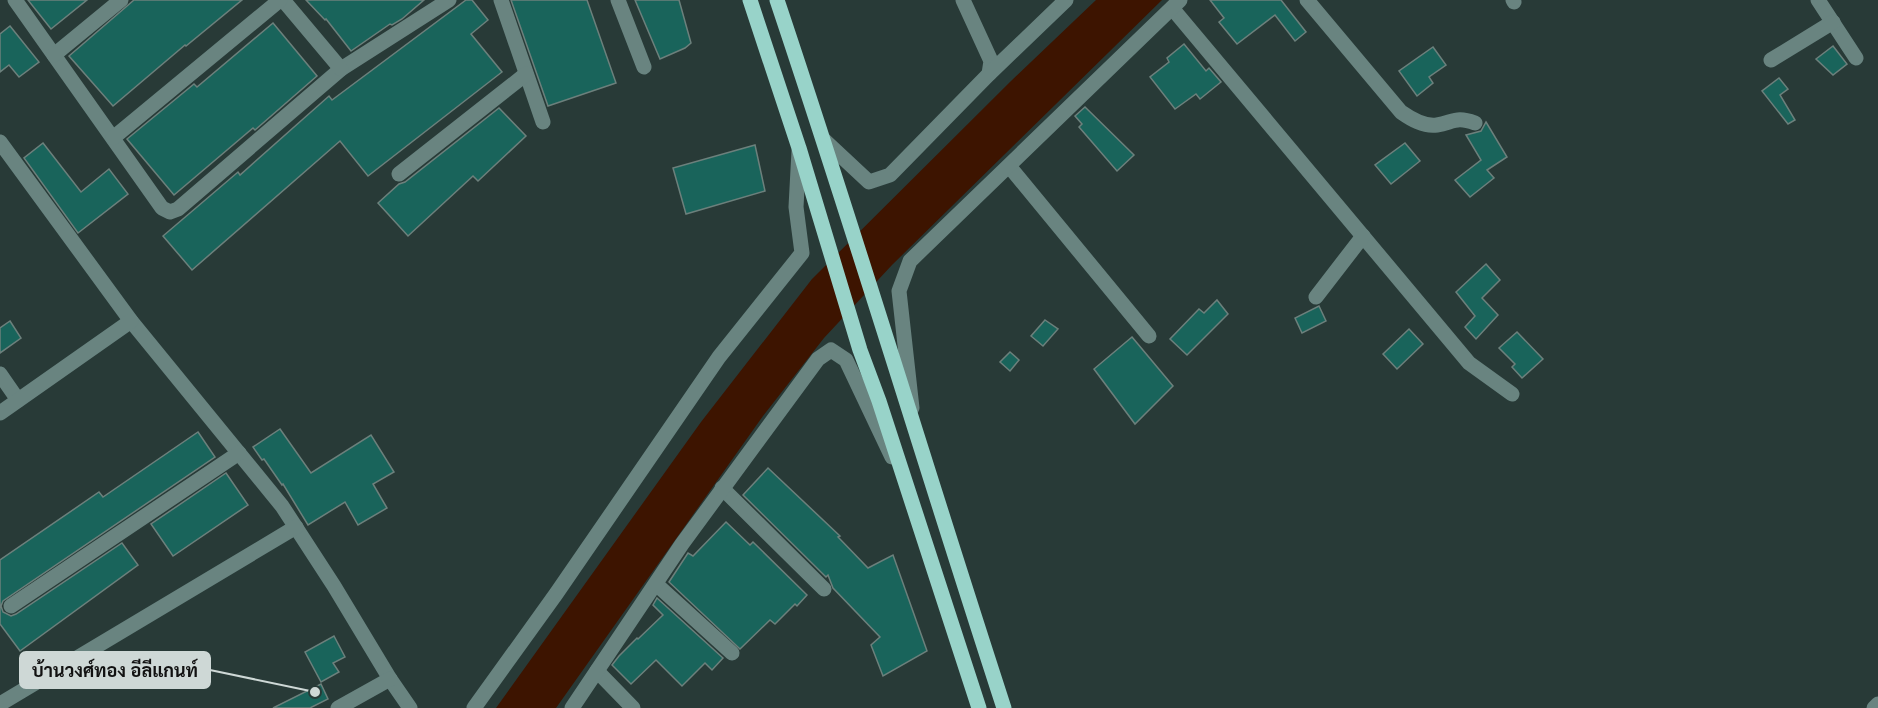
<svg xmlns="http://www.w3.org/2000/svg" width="1878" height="708" font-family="'Varela Round',Sarabun,sans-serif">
<rect width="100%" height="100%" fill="#283a37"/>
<polygon fill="#3d1400" points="1096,0 1162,0 892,265 824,338 763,416 556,708 496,708 701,422 812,279 1011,81"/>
<g fill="#19645b" stroke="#6c807c" stroke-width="1.5">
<polygon points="28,0 87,0 51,29"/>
<polygon points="134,0 242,0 186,46 185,45 113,106 69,56"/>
<polygon points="306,0 424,0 402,19 392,25 390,24 351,51 326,19 325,20"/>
<polygon points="466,0 472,0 488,20 471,34 502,72 368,176 340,141 192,270 163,236 238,172 240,175 329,96 332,100"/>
<polygon points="511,0 587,0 616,83 548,106"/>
<polygon points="635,0 679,0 691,43 685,48 660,59"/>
<polygon points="1210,0 1281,0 1306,32 1295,41 1275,15 1237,44 1219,22 1224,18"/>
<polygon points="273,23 317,76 255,130 253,128 174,195 127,139 194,84 197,87"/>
<polygon points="10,26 39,62 19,77 9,65 0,72 0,34"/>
<polygon points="1184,44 1206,71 1209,68 1221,82 1200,99 1196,94 1175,109 1150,77 1169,62 1167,58"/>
<polygon points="1833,46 1847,64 1833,75 1816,59"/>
<polygon points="1433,47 1446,65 1429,77 1433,83 1417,96 1399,71"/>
<polygon points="1779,78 1788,89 1780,95 1795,120 1788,124 1762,91"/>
<polygon points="1085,107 1134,155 1117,171 1079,127 1082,124 1075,116"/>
<polygon points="499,108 526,136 478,181 473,176 408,236 378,203 399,184 405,182"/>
<polygon points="1486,122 1507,157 1487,170 1494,178 1470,197 1455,180 1481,160 1466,135 1481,131"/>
<polygon points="43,143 81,192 109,169 128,194 78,233 24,158"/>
<polygon points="1405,143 1420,161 1391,184 1375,165"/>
<polygon points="755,145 765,191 686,214 673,168"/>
<polygon points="1486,264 1500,280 1482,298 1498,315 1476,339 1465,327 1475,316 1456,292"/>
<polygon points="1217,300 1228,314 1187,355 1170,339 1199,309 1204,313"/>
<polygon points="1319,306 1326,321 1302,333 1295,318"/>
<polygon points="1045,320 1058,329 1043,346 1031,336"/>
<polygon points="10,321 21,338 0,353 0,328"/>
<polygon points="1409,329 1423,344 1397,369 1383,354"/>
<polygon points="1517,332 1543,359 1522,378 1512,367 1515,364 1499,348"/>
<polygon points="1132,337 1173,386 1135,424 1094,369"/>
<polygon points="1010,352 1019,360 1010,371 1000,362"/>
<polygon points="280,429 311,473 371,435 394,472 373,484 387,508 358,525 345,502 308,525 283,484 282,485 264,459 262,460 253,447"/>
<polygon points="198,432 215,457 3,601 1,606 3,612 11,616 16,614 122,543 138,565 20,651 0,624 0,560 99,492 103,497"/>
<polygon points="768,468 840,536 838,537 868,568 893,555 927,651 883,676 871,645 880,637 833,588 828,575 826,577 743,495"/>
<polygon points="226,473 248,505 173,556 151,524"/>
<polygon points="726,522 750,545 753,542 807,595 797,606 795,604 775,624 770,620 740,649 669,582 688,553 693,556"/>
<polygon points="657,598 723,658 712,670 705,663 682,686 656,660 631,684 612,665 619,656 637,638 638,639 663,615 653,605"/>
<polygon points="334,636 345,657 333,663 339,672 321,682 305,652"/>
<polygon points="321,684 328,699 310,708 273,708"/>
</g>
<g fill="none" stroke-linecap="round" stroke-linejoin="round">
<g stroke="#698480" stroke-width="15">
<polyline points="15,0 162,208 170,212 178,209 341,69 449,0"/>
<polyline points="283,0 341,69"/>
<polyline points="501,0 543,122"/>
<polyline points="618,0 644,67"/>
<polyline points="963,0 991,61 989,74"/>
<path d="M1307 0 1401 112C1411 119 1424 127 1437 125 1454 122 1456 116 1475 123"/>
<polyline points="1513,0 1514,2"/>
<polyline points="1818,0 1856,58"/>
<polyline points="1172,8 1469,363 1512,394"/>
<polyline points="54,55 121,0"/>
<polyline points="1771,60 1833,22"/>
<polyline points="113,138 280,0"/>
<polyline points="824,140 869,182 890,175 989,74 1066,0"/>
<polyline points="0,142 131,321 282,506 334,586 390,679 410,708"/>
<polyline points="1009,166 1149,336"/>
<polyline points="399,174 526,74"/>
<polyline points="1316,297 1363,236"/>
<polyline points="0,374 18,400"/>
<polyline points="912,408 899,291 910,261 1180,0"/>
<polyline points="0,413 131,321"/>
<polyline points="722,488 824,589"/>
<polyline points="656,584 732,653"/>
<polyline points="11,606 239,453"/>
<polyline points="597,671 633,708"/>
<polyline points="0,704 296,527"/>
<polyline points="338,708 390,679"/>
<polyline points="474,708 556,594 719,357 802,253 796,207 799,151"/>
<polyline points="572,708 682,544 818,359 831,350 846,360 892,457"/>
<polyline points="1874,708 1878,704"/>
</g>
<g stroke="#98d3c9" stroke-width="15">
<polyline points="750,0 799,148 860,350 879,401 979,708"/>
<path d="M777 0C856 235 927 472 1004 708"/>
</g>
</g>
<path fill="none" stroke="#ced8d6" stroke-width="2" d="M315 692L210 670"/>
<circle fill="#ced8d6" stroke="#283a37" stroke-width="2" cx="315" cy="692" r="6"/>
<rect fill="#ced8d6" stroke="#ced8d6" stroke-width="2" x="20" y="652" width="190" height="36" rx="6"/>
<g font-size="18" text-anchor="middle" font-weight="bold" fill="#111">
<text x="115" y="677">บ้านวงศ์ทอง อีลีแกนท์</text>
</g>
</svg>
